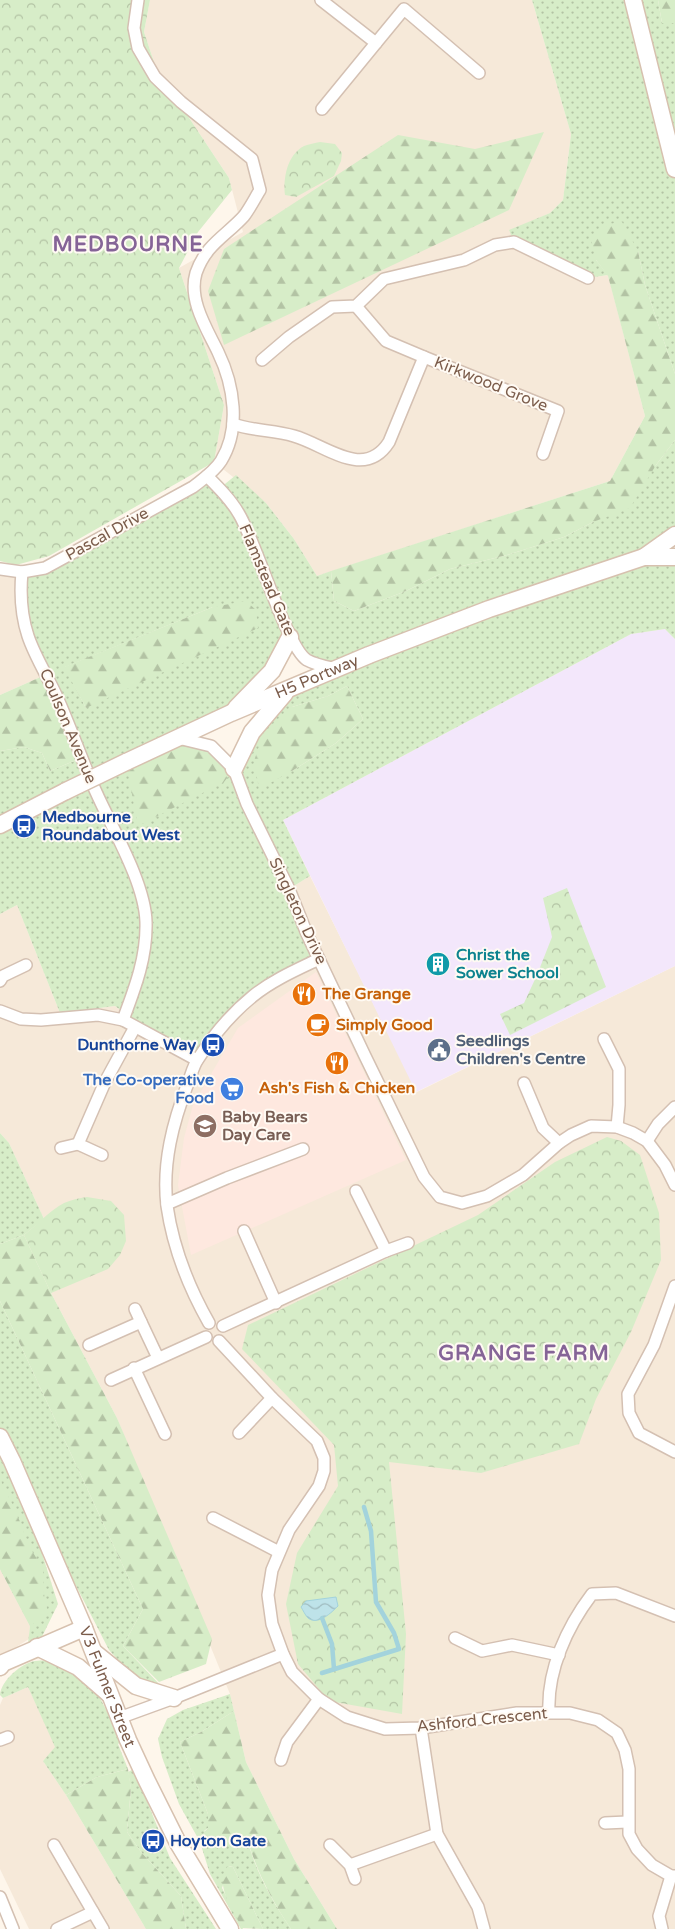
<svg xmlns="http://www.w3.org/2000/svg" width="675" height="1929" font-family="'Varela Round',sans-serif">
<defs>
<pattern id="grass-dots" width="8" height="8" patternUnits="userSpaceOnUse" patternTransform="scale(1.25)"><rect width="8" height="8" fill="#d7edc8"/><path d="M2 2h.1M6 6h.1" fill="none" stroke="#b3c3a4" stroke-width="1.8" stroke-linecap="round"/></pattern>
<pattern id="forest-firs" width="22" height="20" patternUnits="userSpaceOnUse" patternTransform="scale(1.25)"><rect width="22" height="20" fill="#d7edc8"/><path d="M5 1l3.5 6h-7zM16 11l3.5 6h-7z" fill="#b3c3a4"/></pattern>
<pattern id="park-crowns" width="20" height="18" patternUnits="userSpaceOnUse" patternTransform="scale(1.25)"><rect width="20" height="18" fill="#d7edc8"/><path d="M2 6a3 3 0 1 1 6 0M12 15a3 3 0 1 1 6 0" fill="none" stroke="#b3c3a4"/></pattern>
<pattern id="water-waves" width="16" height="10" patternUnits="userSpaceOnUse" patternTransform="scale(1.25)"><rect width="16" height="10" fill="#bee3e9"/><path d="M0 5q4-4 8 0t8 0" fill="none" stroke="#9fbbbf"/></pattern>
</defs>
<rect width="100%" height="100%" fill="#fef6eb"/>
<g fill="#f6e9d9">
<polygon points="150,0 532,0 571,134 563,200 550,213 509,231 588,278 608,275 645,416 610,481 317,576 294,539 266,503 214,462 224,405 179,268 243,232 229,178 156,68 144,32"/>
<polygon points="0,569 22,572 45,675 0,695"/>
<polygon points="310,876 417,1092 675,966 675,1929 337,1929 294,1859 246,1762 230,1694 117,1418 51,1293 24,1235 44,1219 9,1143 0,1133 0,914 17,905 60,1013 115,1006 175,1049 289,889"/>
<polygon points="0,1569 30,1626 29,1639 0,1657"/>
<polygon points="28,1687 56,1747 43,1761 66,1795 146,1929 29,1929 0,1869 0,1705 3,1698"/>
</g>
<polygon fill="#fee8df" points="316,972 406,1160 191,1255 178,1185 184,1138 193,1105 238,1028"/>
<polygon fill="#f3e7fb" points="665,629 675,639 675,966 416,1092 283,820 631,634"/>
<g fill="url(#grass-dots)" fill-rule="evenodd">
<polygon points="532,0 658,0 662,23 675,23 675,374 645,285 638,251 596,260 608,275 588,278 514,242 509,230 550,213 563,200 571,134"/>
<path d="M675 440V535L645 557H675V639L665 629 631 634 283 820 310 876 289 889 319 959 252 997 197 1060 175 1049 115 1006 60 1013 17 905 0 914V751L24 747 42 753 50 771 81 758 28 635 22 572 34 571 207 476 220 488 236 475 266 503 294 539 317 576 331 571 334 601 354 611 406 591 450 569 507 555 564 537 593 522 656 465ZM213 607 86 708 65 667ZM290 637 307 660 336 670 288 689 234 769 179 738 231 713ZM347 686 363 719 336 743 292 771V707L328 696Z"/>
<polygon points="0,1133 9,1143 44,1219 24,1235 0,1244"/>
<polygon points="0,1301 143,1609 123,1646 161,1686 135,1678 109,1650 14,1465 58,1604 37,1647 27,1652 30,1626 0,1569"/>
<path d="M56 1660 70 1671 99 1696 122 1741 118 1744 128 1769 97 1777 66 1795 43 1761 55 1747 28 1687 3 1698 0 1695C1 1681 21 1663 35 1661 42 1660 49 1661 56 1660Z"/>
<path d="M230 1694 234 1711 201 1732 180 1742 208 1814V1828L204 1831 217 1844 247 1838C255 1870 272 1901 291 1929H263L233 1867 229 1866 222 1888 243 1929H241L210 1874 200 1842 179 1804 162 1757 158 1739 167 1719 183 1710Z"/>
<polygon points="134,1769 170,1858 216,1929 186,1929 181,1896 141,1852 127,1832 131,1789 128,1772"/>
</g>
<g fill="url(#forest-firs)">
<polygon points="658,0 675,0 675,23 662,23"/>
<polygon points="544,132 509,210 224,345 208,291 224,249 398,135 475,149"/>
<polygon points="622,222 638,251 645,285 675,374 675,440 656,465 630,508 593,522 564,537 507,555 450,569 406,591 354,611 334,601 331,571 610,481 645,416 608,276 596,260 591,239 609,224"/>
<polygon points="246,601 256,610 258,628 86,708 64,667 213,607"/>
<polygon points="45,675 81,758 50,771 42,753 24,747 0,751 0,695"/>
<polygon points="347,686 363,719 336,743 292,771 259,789 254,761 262,738 292,707 328,696"/>
<polygon points="178,738 211,746 234,769 224,782 138,826 126,762"/>
<polygon points="24,1235 51,1293 117,1418 212,1639 206,1664 159,1682 123,1646 143,1609 0,1301 0,1244"/>
<polygon points="0,1479 17,1514 29,1546 43,1569 44,1594 48,1613 30,1626 0,1569"/>
<path d="M234 1711 246 1762 294 1859 337 1929H291C272 1901 256 1870 247 1838L217 1844 204 1832 208 1828V1814L180 1742 201 1732Z"/>
<polygon points="128,1769 131,1788 127,1832 141,1852 181,1896 186,1929 146,1929 66,1795 97,1777"/>
<path d="M228 1866 233 1867 263 1929 242 1928C234 1911 213 1884 228 1866Z"/>
</g>
<g fill="url(#park-crowns)">
<polygon points="0,0 150,0 144,32 156,68 229,178 232,190 198,232 179,268 224,405 214,462 49,556 16,565 0,561"/>
<path d="M320 142 335 144 342 153 341 161 334 176 296 197 285 195C283 178 287 155 304 146 309 144 315 143 320 142Z"/>
<polygon points="567,888 606,987 510,1035 500,1014 524,1003 537,975 552,937 543,898"/>
<polygon points="607,1137 621,1141 640,1155 659,1213 661,1260 631,1332 596,1399 579,1444 481,1473 389,1462 406,1634 402,1714 329,1701 298,1664 286,1604 297,1553 338,1486 334,1445 242,1349 248,1325 478,1215 555,1162"/>
<path d="M87 1197 111 1201 124 1215 126 1241 120 1255 108 1269 51 1293 24 1235C37 1225 49 1211 64 1203 71 1200 79 1198 87 1197Z"/>
</g>
<path fill="url(#water-waves)" stroke="#a3d3dc" d="M336 1597 338 1606C332 1612 318 1626 308 1618 305 1615 303 1610 301 1607L306 1601Z"/>
<g fill="none" stroke-linecap="round" stroke-linejoin="round">
<g stroke="#a3d3dc" stroke-width="4.5">
<polyline points="322,1618 332,1644 334,1669"/>
<polyline points="322,1673 399,1649 394,1633 376,1602 371,1531 364,1507"/>
</g>
<g stroke="#d4c0b2" stroke-width="14">
<g id="street">
<polyline points="321,0 376,43 322,109"/>
<polyline points="376,43 404,9 479,73"/>
<polyline points="356,306 386,341 424,357"/>
<polyline points="262,360 289,337 332,307 356,306 384,279 464,260 495,245 514,242 588,278"/>
<path d="M233 424C253 431 274 430 294 436 326 445 364 481 389 442L424 357 558 411 543 454"/>
<path d="M207 476C219 488 231 500 239 514 256 542 287 648 307 660 316 665 328 667 337 669"/>
<path d="M0 569 22 572 45 568 193 487C203 479 214 472 221 461 241 429 234 385 218 352 207 329 188 300 196 273 206 244 226 236 244 216 250 208 255 198 260 190L252 159 181 102 155 77 138 48 134 28 138 0"/>
<path d="M22 572C20 593 21 615 28 636 35 657 48 677 57 697 71 728 82 761 96 792 112 828 145 883 146 922 147 957 135 988 123 1020"/>
<polyline points="178,738 211,746 234,769 247,804 289,889 307,934 365,1056 424,1177 440,1197 462,1203 487,1196 523,1175 559,1143 571,1135 591,1126 617,1127 633,1133 647,1141 665,1165 675,1185"/>
<polyline points="0,981 3,976 26,965"/>
<polyline points="0,1011 21,1019 41,1020 98,1015 123,1020 197,1060"/>
<polyline points="604,1039 619,1069 619,1105 617,1127"/>
<polyline points="524,1083 543,1128 559,1143"/>
<polyline points="647,1141 658,1124 675,1107"/>
<polyline points="61,1148 78,1144"/>
<polyline points="102,1155 78,1144 105,1082 135,1027"/>
<polyline points="356,1191 386,1251"/>
<polyline points="167,1204 227,1178 303,1149"/>
<polyline points="244,1231 276,1303"/>
<polyline points="675,1286 654,1345 628,1394 629,1413 639,1433 675,1452"/>
<polyline points="135,1309 141,1322"/>
<path d="M209 1323C188 1286 173 1247 167 1206 162 1163 173 1122 188 1083 191 1076 193 1066 198 1059 212 1037 232 1013 253 996 273 980 296 970 319 959"/>
<polyline points="223,1326 386,1251 408,1243"/>
<polyline points="219,1341 272,1398 317,1441 324,1458 324,1471 319,1486 289,1530 272,1570 268,1595 272,1624 283,1654 292,1672 319,1699 347,1717 385,1729 421,1728 517,1713 570,1713 598,1720 617,1733 625,1750 629,1769 629,1834 637,1849 652,1865 671,1876 675,1876"/>
<polyline points="89,1345 141,1322 158,1358"/>
<polyline points="134,1368 165,1434"/>
<polyline points="111,1380 206,1337"/>
<polyline points="239,1433 272,1398"/>
<polyline points="213,1518 279,1552"/>
<polyline points="455,1638 482,1651 512,1645 559,1655"/>
<path d="M549 1712C547 1670 567 1627 592 1594L616 1593 675 1616"/>
<polyline points="119,1718 174,1698 283,1654"/>
<polyline points="421,1728 437,1834 478,1907 484,1929"/>
<polyline points="0,1740 8,1737"/>
<polyline points="281,1760 287,1742 319,1699"/>
<polyline points="605,1823 627,1822"/>
<polyline points="54,1845 93,1912"/>
<polyline points="330,1845 350,1865 355,1879"/>
<polyline points="350,1865 437,1834"/>
<polyline points="0,1897 13,1929"/>
<polyline points="57,1929 93,1912 103,1929"/>
<polyline points="662,1929 659,1916 671,1876"/>
</g>
</g>
<g stroke="#d7c1af" stroke-width="19">
<g id="secondary">
<polyline points="633,0 675,169"/>
<polyline points="644,557 675,557"/>
<polyline points="236,708 272,671 290,637"/>
<path id="s1" d="M126 762 231 713 369 655 489 609 644 557 675 535"/>
<polyline points="234,769 252,732 285,693"/>
<polyline points="0,825 66,791"/>
<path id="s2" d="M0 1437 12 1461 84 1628 128 1740 147 1781 178 1843 230 1929"/>
<polyline points="37,1647 78,1667 109,1694"/>
<polyline points="95,1653 136,1686 174,1698"/>
<polyline points="0,1667 3,1663 84,1628"/>
</g>
</g>
<use href="#street" stroke="#fff" stroke-width="11"/>
<use href="#secondary" stroke="#fff" stroke-width="16"/>
<g stroke="#d7c1af" stroke-width="19" stroke-linecap="butt">
<polyline id="secondary-bridge" points="66,791 126,762"/>
</g>
<use href="#secondary-bridge" stroke="#fff" stroke-width="16"/>
</g>
<defs>
<g id="bus-disc" transform="scale(1.25)"><circle r="9.5" fill="#1a4fb4" stroke="#fffaf3"/><path d="M-5-6H5V4H4V6H2V4H-2V6H-4V4H-5ZM-3.5-4V0h7V-4ZM-3.5 1.2v1.5H-2V1.2ZM2 1.2v1.5H3.5V1.2Z" fill="#fff"/></g>
<g id="building-disc" transform="scale(1.25)"><circle r="9.5" fill="#0f9aa8" stroke="#fffaf3"/><path d="M-4-6H4V6H1V3H-1V6H-4ZM-2.5-4.3h1.7v1.8h-1.7ZM.8-4.3h1.7v1.8H.8ZM-2.5-1h1.7V.8h-1.7ZM.8-1h1.7V.8H.8Z" fill="#fff"/></g>
<g id="restaurant-disc" transform="scale(1.25)"><circle r="9.5" fill="#e8710a" stroke="#fffaf3"/><path d="M-5-6h1v4h1v-4h1v4h1v-4h1v5L-1.5 .5V6h-2V.5L-5-1ZM5-6V6H3V1.5H1.5Q1.5-4 5-6Z" fill="#fff"/></g>
<g id="cafe-disc" transform="scale(1.25)"><circle r="9.5" fill="#e8710a" stroke="#fffaf3"/><path d="M-5.5-4.5H6V0H3Q3 3.5 0 3.5H-2.5Q-5.5 3.5-5.5 0ZM3-3.2v2h1.7v-2ZM-6 4.5H4V6H-6Z" fill="#fff"/></g>
<g id="civic-disc" transform="scale(1.25)"><circle r="9.5" fill="#5c6f8a" stroke="#fffaf3"/><path d="M-.6-6.5H3V-4.5H.6V-3L4-1V1h2V6H-6V1h2V-1L-.6-3ZM-1.2 2.5V6h2.4V2.5Z" fill="#fff"/></g>
<g id="supermarket-disc" transform="scale(1.25)"><circle r="9.5" fill="#3f7fe0" stroke="#fffaf3"/><path d="M-6-5.5h2.5l.6 2H6L4.5 2H-2.5L-4.4-4H-6ZM-1.5 3.2a1.3 1.3 0 1 0 .1 0ZM3 3.2a1.3 1.3 0 1 0 .1 0Z" fill="#fff"/></g>
<g id="school-disc" transform="scale(1.25)"><circle r="9.5" fill="#8d6e63" stroke="#fffaf3"/><path d="M0-5L7-2L0 1L-7-2ZM-4 1L0 2.5L4 1V4Q0 6-4 4Z" fill="#fff"/></g>
</defs>
<g fill-rule="evenodd">
<use href="#bus-disc" x="24" y="826"/>
<use href="#building-disc" x="438" y="964"/>
<use href="#restaurant-disc" x="304" y="994"/>
<use href="#cafe-disc" x="318" y="1025"/>
<use href="#bus-disc" x="213" y="1045"/>
<use href="#civic-disc" x="439" y="1050"/>
<use href="#restaurant-disc" x="337" y="1063"/>
<use href="#supermarket-disc" x="232" y="1089"/>
<use href="#school-disc" x="205" y="1126"/>
<use href="#bus-disc" x="153" y="1841"/>
</g>
<g text-anchor="middle" dominant-baseline="central" stroke-width="4" stroke-linejoin="round" paint-order="stroke">
<g font-size="16" fill="#7b5c4b" stroke="#fffaf3">
<text transform="translate(491 384) rotate(22)">Kirkwood Grove</text>
<text transform="translate(107 534) rotate(-29)">Pascal Drive</text>
<text transform="translate(267 580) rotate(67)">Flamstead Gate</text>
<text stroke="none"><textPath href="#s1" startOffset="209">H5 Portway</textPath></text>
<text transform="translate(68 726) rotate(67)">Coulson Avenue</text>
<text transform="translate(298 911) rotate(65)">Singleton Drive</text>
<text stroke="none"><textPath href="#s2" startOffset="272">V3 Fulmer Street</textPath></text>
<text transform="translate(482 1720) rotate(-6)">Ashford Crescent</text>
</g>
<g font-size="16" font-weight="bold" fill="#164399" stroke="#fffaf3" text-anchor="start">
<text x="42" y="817">Medbourne<tspan x="42" dy="18">Roundabout West</tspan></text>
<text x="196" y="1045" text-anchor="end">Dunthorne Way</text>
<text x="170" y="1841">Hoyton Gate</text>
</g>
<g font-size="16" font-weight="bold" fill="#0d838f" stroke="#fffaf3" text-anchor="start">
<text x="456" y="955">Christ the<tspan x="456" dy="18">Sower School</tspan></text>
</g>
<g font-size="16" font-weight="bold" fill="#c56008" stroke="#fffaf3" text-anchor="start">
<text x="322" y="994">The Grange</text>
<text x="336" y="1025">Simply Good</text>
<text x="337" y="1088" text-anchor="middle">Ash's Fish &amp; Chicken</text>
</g>
<g font-size="16" font-weight="bold" fill="#4e5e75" stroke="#fffaf3" text-anchor="start">
<text x="456" y="1041">Seedlings<tspan x="456" dy="18">Children's Centre</tspan></text>
</g>
<g font-size="16" font-weight="bold" fill="#366cbe" stroke="#fffaf3" text-anchor="end">
<text x="214" y="1080">The Co-operative<tspan x="214" dy="18">Food</tspan></text>
</g>
<g font-size="16" font-weight="bold" fill="#785e54" stroke="#fffaf3" text-anchor="start">
<text x="222" y="1117">Baby Bears<tspan x="222" dy="18">Day Care</tspan></text>
</g>
<g font-size="21" font-weight="bold" letter-spacing="1" fill="#856497" stroke="#fffaf3">
<text x="128" y="244">MEDBOURNE</text>
<text x="524" y="1353">GRANGE FARM</text>
</g>
</g>
</svg>
